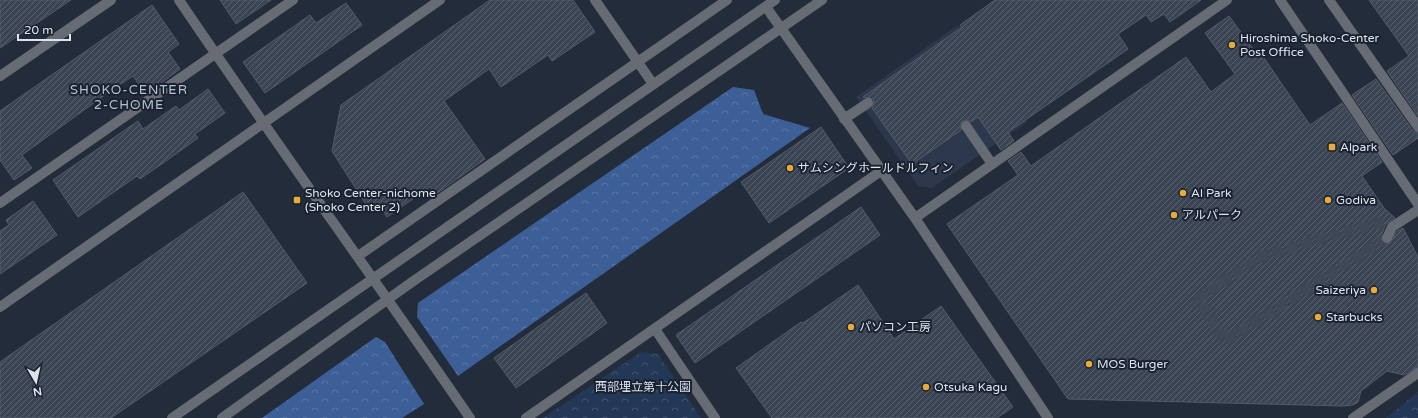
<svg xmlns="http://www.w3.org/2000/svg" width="1418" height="418" font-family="'Varela Round','Noto Sans JP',sans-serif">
<defs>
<pattern id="forest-crowns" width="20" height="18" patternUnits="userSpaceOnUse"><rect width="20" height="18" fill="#3d5f97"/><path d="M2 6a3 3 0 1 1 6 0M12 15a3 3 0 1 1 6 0" fill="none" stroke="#5976a6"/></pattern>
<pattern id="park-crowns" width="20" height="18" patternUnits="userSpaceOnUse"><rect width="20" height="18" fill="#233756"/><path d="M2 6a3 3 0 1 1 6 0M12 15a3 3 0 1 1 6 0" fill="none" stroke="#42546f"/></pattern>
<pattern id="building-hatch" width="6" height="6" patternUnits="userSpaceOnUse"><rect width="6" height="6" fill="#3a4453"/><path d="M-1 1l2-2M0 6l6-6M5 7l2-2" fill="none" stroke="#565f6c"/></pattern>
</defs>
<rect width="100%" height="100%" fill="#232c3b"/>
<polygon fill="#2c384b" points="958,25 1027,122 932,188 918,186 856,97"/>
<g fill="url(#forest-crowns)">
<polygon points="733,87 754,90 763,114 810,128 458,376 417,317 418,303"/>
<polygon points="376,337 385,342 424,404 402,418 262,418"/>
</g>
<g fill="url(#park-crowns)">
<polygon points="641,352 658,354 701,418 543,418"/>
<polygon points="1418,392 1418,418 1386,418"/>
</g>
<g fill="url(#building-hatch)" stroke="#515b6b">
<polygon points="0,0 71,0 0,48"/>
<polygon points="220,0 271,0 236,24"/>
<polygon points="490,0 573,0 595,32 552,61 548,55 501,87 489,69 444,101 485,159 436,194 430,187 387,217 379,205 370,211 332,151 341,105"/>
<polygon points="995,0 1201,0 1170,22 1164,14 1151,22 1146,15 1118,34 1128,49 1008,132 1014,141 1001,150 978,117 971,122 966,120 962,121 960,126 961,130 912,164 872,108 874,103 873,99 863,97 962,27 960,25"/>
<polygon points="1369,0 1418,0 1418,116 1387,71 1409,56"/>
<polygon points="346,3 362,25 265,93 243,62 310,15 316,23"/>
<polygon points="152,5 179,44 168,52 180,69 146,94 133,76 113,89 22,155 32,168 14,180 0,160 0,111"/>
<polygon points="1229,16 1259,57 1262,55 1310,125 1342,103 1382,162 1362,176 1384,208 1395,218 1386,224 1381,236 1382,241 1385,244 1390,243 1397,231 1403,228 1418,257 1418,367 1404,375 1387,371 1361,391 1358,402 1353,405 1344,406 1068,399 947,224 1018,175 1008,161 1021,152 1031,166 1186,57 1211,92 1235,74 1205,33"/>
<polygon points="1376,79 1413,131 1418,133 1418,138 1393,155 1352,95"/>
<polygon points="208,89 225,113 195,134 198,138 166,161 140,179 137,176 78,217 53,180 138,121 143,129 176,106 179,110"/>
<polygon points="821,127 849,168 769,223 741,182"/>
<polygon points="243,192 307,283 111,418 0,418 0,362"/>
<polygon points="33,201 57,235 0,274 0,231 9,225 6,220"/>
<polygon points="861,207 880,235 695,363 676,335"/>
<polygon points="858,285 894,339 941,306 1013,407 997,418 772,418 736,368 801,322 803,323"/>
<polygon points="586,293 607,323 516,388 494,358"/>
</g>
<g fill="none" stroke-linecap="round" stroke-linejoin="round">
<polyline stroke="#3f4856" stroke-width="10" stroke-dasharray="10 5" stroke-linecap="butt" points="1387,238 1226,341 1198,299 1260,257 1378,223 1392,227"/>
<g stroke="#676c74" stroke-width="10">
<path d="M179 0C274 141 374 278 470 418"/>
<polyline points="595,0 653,84"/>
<polyline points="1280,0 1418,204"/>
<polyline points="1329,0 1418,127"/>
<polyline points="766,7 915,218 1048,418"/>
<polyline points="0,76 111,0"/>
<polyline points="844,119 868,103"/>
<polyline points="966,126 992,164"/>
<polyline points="0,203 293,0"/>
<polyline points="915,218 1227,0"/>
<polyline points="1387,238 1392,227 1418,210"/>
<polyline points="358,256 727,0"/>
<polyline points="0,307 440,0"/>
<polyline points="655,329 715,418"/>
<polyline points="172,418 775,0"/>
<polyline points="222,418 412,282 822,0"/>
<polyline points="526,418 881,171"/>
<polyline points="1353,418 1418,373"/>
</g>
</g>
<g fill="#e7ac37" stroke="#1a2230" stroke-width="1.5">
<circle cx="1232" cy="45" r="4"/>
<rect x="1328" y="143" width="8" height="8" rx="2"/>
<circle cx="790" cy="168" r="4"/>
<circle cx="1183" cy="193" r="4"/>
<rect x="293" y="196" width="8" height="8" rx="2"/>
<circle cx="1328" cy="200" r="4"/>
<circle cx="1174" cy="215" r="4"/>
<circle cx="1374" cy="290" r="4"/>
<circle cx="1318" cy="317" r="4"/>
<circle cx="851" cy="327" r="4"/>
<circle cx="1089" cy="364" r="4"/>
<circle cx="926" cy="387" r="4"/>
</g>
<g text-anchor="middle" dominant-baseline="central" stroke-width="4" stroke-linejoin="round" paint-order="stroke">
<g font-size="12" fill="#dee4ee" stroke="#1a2230" text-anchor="start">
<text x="1240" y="38">Hiroshima Shoko-Center<tspan x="1240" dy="14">Post Office</tspan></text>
<text x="1340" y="147">Alpark</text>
<text x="798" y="168">サムシングホールドルフィン</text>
<text x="305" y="193">Shoko Center-nichome<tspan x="305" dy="14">(Shoko Center 2)</tspan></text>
<text x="1191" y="193">Al Park</text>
<text x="1336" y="200">Godiva</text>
<text x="1182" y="215">アルパーク</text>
<text x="1366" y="290" text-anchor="end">Saizeriya</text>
<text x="1326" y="317">Starbucks</text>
<text x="859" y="327">パソコン工房</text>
<text x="1097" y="364">MOS Burger</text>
<text x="934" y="387">Otsuka Kagu</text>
</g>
<g font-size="12" fill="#d5dff0" stroke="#1a2230">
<text x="643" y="387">西部埋立第十公園</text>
</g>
<g font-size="13" letter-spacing="1" fill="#b4c0d3" stroke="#1a2230">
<text x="129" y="90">SHOKO-CENTER<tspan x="129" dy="15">2-CHOME</tspan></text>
</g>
</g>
<g transform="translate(36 382) rotate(171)" stroke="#1a2230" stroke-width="3" paint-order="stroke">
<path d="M0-3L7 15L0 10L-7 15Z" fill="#dee4ee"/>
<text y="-6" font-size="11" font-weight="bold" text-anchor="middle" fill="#dee4ee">N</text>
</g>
<path d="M18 34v6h52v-6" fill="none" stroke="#dee4ee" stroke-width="2"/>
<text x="24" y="34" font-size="12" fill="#dee4ee" stroke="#1a2230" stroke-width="3" paint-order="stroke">20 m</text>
</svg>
